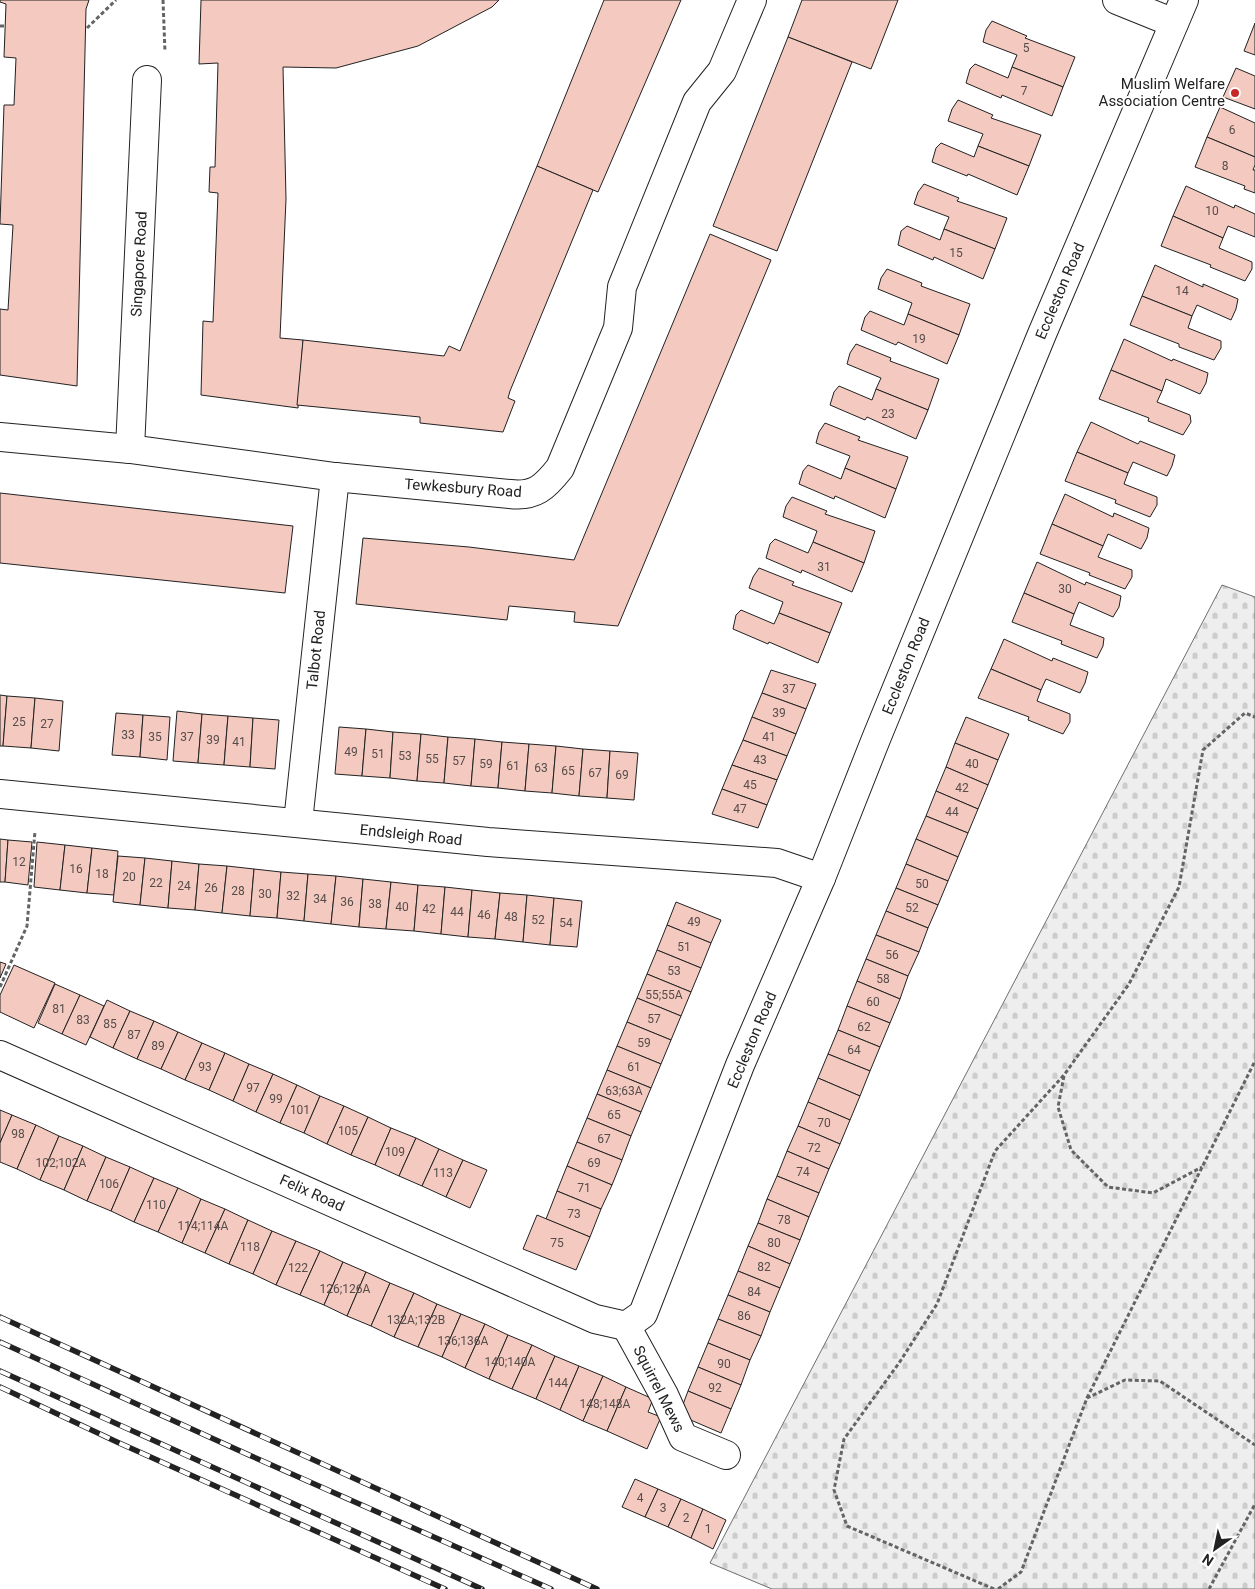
<svg xmlns="http://www.w3.org/2000/svg" width="1255" height="1589" font-family="Roboto,sans-serif">
<defs>
<pattern id="cemetery-stones" width="16" height="16" patternUnits="userSpaceOnUse" patternTransform="scale(1.25)"><rect width="16" height="16" fill="#eee"/><path d="M2 7V4a2 2 0 0 1 4 0v3zM10 15v-3a2 2 0 0 1 4 0v3z" fill="#ccc"/></pattern>
</defs>
<rect width="100%" height="100%" fill="#fff"/>
<polygon fill="url(#cemetery-stones)" stroke="#6f6f6f" points="1222,585 1255,597 1255,1589 772,1589 710,1563"/>
<g fill="#f3c9c0" stroke="#222">
<polygon points="0,0 89,0 86,9 77,386 0,375 0,309 8,310 13,225 0,224 4,105 14,105 16,58 4,57 6,4 0,2"/>
<polygon points="201,0 499,0 492,7 418,46 336,68 283,67 286,199 280,338 303,340 298,408 201,395 203,321 213,322 218,193 209,192 210,167 215,167 218,63 199,64"/>
<polygon points="604,0 681,0 598,192 537,166"/>
<polygon points="802,0 898,0 871,69 788,37"/>
<polygon points="992,21 1027,36 1025,38 1075,57 1063,87 1012,67 1017,55 983,42 986,30"/>
<polygon points="1255,23 1255,55 1244,51"/>
<polygon points="788,37 852,62 777,251 713,226"/>
<polygon points="975,64 1008,78 1012,67 1063,87 1052,116 1002,95 1001,98 966,83 970,69"/>
<polygon points="1236,68 1255,76 1255,109 1223,97"/>
<polygon points="958,100 993,115 991,118 1041,135 1029,166 978,146 983,134 948,121 952,109"/>
<polygon points="1220,107 1255,123 1255,157 1207,137"/>
<polygon points="1207,137 1255,157 1255,165 1253,170 1255,170 1255,193 1244,189 1245,186 1195,167"/>
<polygon points="941,143 974,157 978,146 1029,166 1017,195 968,174 967,176 932,162 936,148"/>
<polygon points="537,166 593,190 510,391 508,398 515,401 503,432 420,423 420,417 297,405 303,340 444,356 449,346 460,351"/>
<polygon points="924,184 959,198 957,201 1007,218 995,249 944,229 949,217 914,204 918,192"/>
<polygon points="1186,186 1234,208 1235,205 1255,214 1255,237 1228,226 1223,238 1173,216"/>
<polygon points="1173,216 1223,238 1219,248 1252,262 1252,269 1245,281 1210,267 1211,265 1161,246"/>
<polygon points="907,226 940,240 944,229 995,249 983,279 934,257 933,260 898,245 901,231"/>
<polygon points="710,234 771,260 618,626 574,622 575,612 509,606 507,620 356,604 363,538 469,547 574,560"/>
<polygon points="1155,265 1203,287 1203,284 1238,299 1236,309 1231,320 1197,305 1192,316 1142,296"/>
<polygon points="887,269 922,283 921,286 970,304 959,335 908,314 912,303 878,289 881,278"/>
<polygon points="1142,296 1192,316 1188,328 1221,341 1221,348 1214,360 1179,347 1179,344 1130,325"/>
<polygon points="870,311 904,325 908,314 959,335 947,364 898,342 896,345 861,330 865,317"/>
<polygon points="1124,339 1172,361 1173,359 1208,373 1206,383 1200,394 1166,379 1162,391 1111,370"/>
<polygon points="856,344 891,358 890,361 939,379 928,410 876,389 881,378 847,364 850,353"/>
<polygon points="1111,370 1162,391 1157,402 1190,415 1191,422 1183,435 1148,421 1149,418 1099,399"/>
<polygon points="839,386 872,400 876,389 928,410 916,439 867,417 865,420 830,405 834,392"/>
<polygon points="1091,422 1138,444 1140,441 1175,455 1172,466 1167,476 1133,462 1128,473 1077,452"/>
<polygon points="825,423 860,437 858,440 908,457 896,489 845,468 850,456 816,443 819,432"/>
<polygon points="1077,452 1128,473 1124,484 1157,497 1157,505 1150,517 1115,503 1116,500 1065,481"/>
<polygon points="808,465 841,479 845,468 896,489 885,518 835,496 834,499 799,484 803,471"/>
<polygon points="0,493 293,526 285,593 0,563"/>
<polygon points="1065,494 1113,517 1114,513 1149,528 1147,538 1141,549 1108,534 1103,546 1052,524"/>
<polygon points="792,497 827,511 825,514 875,531 864,563 813,542 817,531 783,517 786,506"/>
<polygon points="1052,524 1103,546 1098,557 1132,570 1132,577 1125,589 1089,575 1090,573 1040,554"/>
<polygon points="775,539 808,553 813,542 864,563 852,592 802,570 801,573 766,558 770,544"/>
<polygon points="1037,562 1085,585 1086,582 1121,596 1119,607 1113,617 1079,602 1074,614 1024,593"/>
<polygon points="759,568 794,582 792,585 842,603 830,633 779,613 783,602 749,588 753,577"/>
<polygon points="1024,593 1074,614 1070,625 1104,638 1103,646 1097,658 1061,644 1062,641 1012,622"/>
<polygon points="741,610 774,624 779,613 830,633 818,663 769,642 768,644 733,629 736,615"/>
<polygon points="1004,639 1052,661 1053,658 1088,672 1085,683 1080,693 1046,679 1041,690 991,669"/>
<polygon points="991,669 1041,690 1037,701 1070,714 1070,722 1063,734 1028,720 1029,717 978,698"/>
<polygon points="771,670 816,684 806,709 762,693"/>
<polygon points="762,693 806,709 796,734 752,717"/>
<polygon points="0,695 7,696 3,746 0,746"/>
<polygon points="7,696 35,698 31,748 3,746"/>
<polygon points="35,698 63,701 59,751 31,748"/>
<polygon points="177,711 202,714 198,763 173,761"/>
<polygon points="116,713 143,715 140,757 112,755"/>
<polygon points="202,714 228,716 224,765 198,763"/>
<polygon points="143,715 170,717 167,760 140,757"/>
<polygon points="228,716 253,718 250,767 224,765"/>
<polygon points="752,717 796,734 787,756 743,740"/>
<polygon points="966,717 1009,734 998,760 955,743"/>
<polygon points="253,718 279,720 275,769 250,767"/>
<polygon points="339,727 366,729 362,776 335,774"/>
<polygon points="366,729 393,732 390,778 362,776"/>
<polygon points="393,732 421,734 417,781 390,778"/>
<polygon points="421,734 448,737 444,783 417,781"/>
<polygon points="448,737 475,739 471,786 444,783"/>
<polygon points="475,739 502,742 498,788 471,786"/>
<polygon points="743,740 787,756 777,780 732,765"/>
<polygon points="502,742 529,744 525,791 498,788"/>
<polygon points="955,743 998,760 988,785 946,767"/>
<polygon points="529,744 556,746 552,793 525,791"/>
<polygon points="556,746 583,749 579,796 552,793"/>
<polygon points="583,749 610,751 607,798 579,796"/>
<polygon points="610,751 638,753 634,800 607,798"/>
<polygon points="732,765 777,780 767,805 722,789"/>
<polygon points="946,767 988,785 978,809 936,791"/>
<polygon points="722,789 767,805 758,828 712,814"/>
<polygon points="936,791 978,809 968,833 926,816"/>
<polygon points="926,816 968,833 958,857 916,839"/>
<polygon points="0,839 8,840 5,882 0,882"/>
<polygon points="916,839 958,857 948,881 906,864"/>
<polygon points="8,840 32,842 28,885 5,882"/>
<polygon points="37,842 65,845 60,890 34,887"/>
<polygon points="65,845 92,848 87,893 60,890"/>
<polygon points="92,848 118,851 114,895 87,893"/>
<polygon points="118,856 145,858 140,905 113,902"/>
<polygon points="145,858 172,861 168,908 140,905"/>
<polygon points="172,861 199,864 195,910 168,908"/>
<polygon points="199,864 227,866 222,913 195,910"/>
<polygon points="906,864 948,881 938,905 896,888"/>
<polygon points="227,866 254,869 250,916 222,913"/>
<polygon points="254,869 281,872 277,918 250,916"/>
<polygon points="281,872 308,874 304,921 277,918"/>
<polygon points="308,874 336,876 331,924 304,921"/>
<polygon points="336,876 363,879 359,927 331,924"/>
<polygon points="363,879 391,882 386,929 359,927"/>
<polygon points="391,882 418,885 414,931 386,929"/>
<polygon points="418,885 445,887 441,934 414,931"/>
<polygon points="445,887 472,890 468,937 441,934"/>
<polygon points="896,888 938,905 928,928 886,911"/>
<polygon points="472,890 500,893 495,939 468,937"/>
<polygon points="500,893 527,895 523,942 495,939"/>
<polygon points="527,895 554,898 550,945 523,942"/>
<polygon points="554,898 582,901 577,947 550,945"/>
<polygon points="676,902 721,920 711,943 667,925"/>
<polygon points="886,911 928,928 919,952 876,935"/>
<polygon points="667,925 711,943 701,968 657,950"/>
<polygon points="876,935 919,952 908,976 866,959"/>
<polygon points="657,950 701,968 691,992 647,974"/>
<polygon points="866,959 908,976 900,999 857,981"/>
<polygon points="0,962 6,964 0,978"/>
<polygon points="14,965 55,983 34,1028 0,1012 0,995"/>
<polygon points="647,974 691,992 681,1016 637,998"/>
<polygon points="857,981 900,999 890,1023 847,1006"/>
<polygon points="55,984 80,995 62,1034 38,1023"/>
<polygon points="80,995 104,1006 86,1045 62,1034"/>
<polygon points="637,998 681,1016 671,1040 627,1022"/>
<polygon points="107,1000 130,1011 113,1048 90,1037"/>
<polygon points="847,1006 890,1023 880,1047 838,1030"/>
<polygon points="130,1011 154,1021 137,1059 113,1048"/>
<polygon points="154,1021 178,1032 161,1069 137,1059"/>
<polygon points="627,1022 671,1040 661,1064 617,1046"/>
<polygon points="838,1030 880,1047 870,1071 828,1054"/>
<polygon points="178,1032 202,1043 185,1080 161,1069"/>
<polygon points="202,1043 225,1053 209,1090 185,1080"/>
<polygon points="617,1046 661,1064 651,1088 607,1070"/>
<polygon points="225,1053 249,1064 233,1101 209,1090"/>
<polygon points="828,1054 870,1071 860,1096 818,1078"/>
<polygon points="249,1064 273,1074 256,1112 233,1101"/>
<polygon points="607,1070 651,1088 641,1112 597,1094"/>
<polygon points="273,1074 297,1085 280,1123 256,1112"/>
<polygon points="818,1078 860,1096 850,1120 808,1102"/>
<polygon points="297,1085 320,1096 304,1133 280,1123"/>
<polygon points="597,1094 641,1112 631,1136 587,1118"/>
<polygon points="320,1096 344,1106 327,1144 304,1133"/>
<polygon points="808,1102 850,1120 840,1144 798,1126"/>
<polygon points="344,1106 368,1117 351,1155 327,1144"/>
<polygon points="0,1110 12,1115 0,1143"/>
<polygon points="12,1115 36,1125 17,1169 0,1162 0,1143"/>
<polygon points="368,1117 391,1128 375,1165 351,1155"/>
<polygon points="587,1118 631,1136 622,1160 577,1142"/>
<polygon points="36,1125 59,1136 40,1180 17,1169"/>
<polygon points="798,1126 840,1144 829,1169 787,1151"/>
<polygon points="391,1128 416,1138 399,1176 375,1165"/>
<polygon points="59,1136 83,1146 64,1190 40,1180"/>
<polygon points="416,1138 439,1149 422,1186 399,1176"/>
<polygon points="577,1142 622,1160 612,1185 567,1166"/>
<polygon points="83,1146 106,1157 87,1201 64,1190"/>
<polygon points="439,1149 463,1160 446,1197 422,1186"/>
<polygon points="787,1151 829,1169 819,1193 777,1176"/>
<polygon points="106,1157 130,1167 111,1211 87,1201"/>
<polygon points="463,1160 487,1170 470,1208 446,1197"/>
<polygon points="567,1166 612,1185 601,1209 557,1191"/>
<polygon points="130,1167 154,1178 134,1222 111,1211"/>
<polygon points="777,1176 819,1193 809,1217 767,1199"/>
<polygon points="154,1178 178,1188 158,1232 134,1222"/>
<polygon points="178,1188 201,1199 182,1243 158,1232"/>
<polygon points="557,1191 601,1209 590,1237 546,1219"/>
<polygon points="201,1199 225,1209 205,1253 182,1243"/>
<polygon points="767,1199 809,1217 800,1240 758,1223"/>
<polygon points="225,1209 248,1220 229,1264 205,1253"/>
<polygon points="537,1215 590,1237 576,1270 523,1249"/>
<polygon points="248,1220 272,1231 253,1274 229,1264"/>
<polygon points="758,1223 800,1240 790,1264 748,1246"/>
<polygon points="272,1231 296,1241 276,1285 253,1274"/>
<polygon points="296,1241 320,1251 300,1295 276,1285"/>
<polygon points="748,1246 790,1264 780,1288 738,1271"/>
<polygon points="320,1251 343,1262 324,1305 300,1295"/>
<polygon points="343,1262 366,1272 347,1316 324,1305"/>
<polygon points="738,1271 780,1288 770,1312 728,1295"/>
<polygon points="366,1272 390,1283 371,1326 347,1316"/>
<polygon points="390,1283 414,1293 394,1337 371,1326"/>
<polygon points="414,1293 437,1304 418,1347 394,1337"/>
<polygon points="728,1295 770,1312 761,1336 718,1319"/>
<polygon points="437,1304 461,1314 442,1357 418,1347"/>
<polygon points="461,1314 485,1324 465,1368 442,1357"/>
<polygon points="718,1319 761,1336 750,1360 708,1343"/>
<polygon points="485,1324 508,1335 489,1379 465,1368"/>
<polygon points="508,1335 532,1345 512,1389 489,1379"/>
<polygon points="708,1343 750,1360 741,1385 698,1367"/>
<polygon points="532,1345 555,1356 536,1399 512,1389"/>
<polygon points="555,1356 579,1366 560,1410 536,1399"/>
<polygon points="579,1366 603,1376 583,1421 560,1410"/>
<polygon points="698,1367 741,1385 731,1409 688,1391"/>
<polygon points="603,1376 626,1387 607,1431 583,1421"/>
<polygon points="626,1387 653,1399 648,1412 661,1417 647,1449 607,1431"/>
<polygon points="688,1391 731,1409 721,1433 679,1415"/>
<polygon points="635,1479 658,1489 645,1517 622,1507"/>
<polygon points="658,1489 681,1499 668,1527 645,1517"/>
<polygon points="681,1499 703,1509 691,1538 668,1527"/>
<polygon points="703,1509 726,1520 713,1549 691,1538"/>
</g>
<g fill="none" stroke-linecap="round" stroke-linejoin="round">
<g stroke="#222" stroke-width="30">
<g id="minor">
<polyline points="1117,0 1174,23"/>
<path d="M0 437 130 449 335 477 510 494C535 497 545 487 560 468L618 328 622 287 697 102 722 71 752 0"/>
<polyline points="130,449 147,80"/>
<polyline points="0,794 488,842 777,863 821,878"/>
<polyline points="298,822 335,477"/>
<polyline points="0,1055 595,1319 626,1326"/>
<polyline points="626,1326 643,1314 740,1065 821,878 876,739 1042,334 1184,0"/>
<polyline points="626,1326 664,1395 683,1437 726,1455"/>
</g>
</g>
<g stroke="#646464" stroke-width="3" stroke-dasharray="4 2.5" stroke-linecap="butt">
<polyline points="163,0 165,52"/>
<polyline points="0,26 4,26"/>
<polyline points="87,28 116,0"/>
<polyline points="0,987 27,926 35,831"/>
<polyline points="1064,1076 1058,1107 1071,1150 1108,1187 1153,1193 1202,1167"/>
<polyline points="1087,1398 1255,1061"/>
<polyline points="994,1589 847,1526 834,1490 844,1439 899,1363 937,1304 995,1151 1064,1075 1129,984 1179,887 1203,750 1245,713 1255,717"/>
<polyline points="998,1589 1021,1572 1087,1398 1125,1380 1160,1381 1255,1445"/>
<polyline points="1209,1589 1255,1504"/>
</g>
<use href="#minor" stroke="#fff" stroke-width="28"/>
<g stroke="#222" stroke-width="5.5">
<g id="rail">
<polyline points="0,1317 597,1589"/>
<polyline points="0,1342 249,1455 551,1589"/>
<polyline points="0,1371 482,1589"/>
<polyline points="0,1387 117,1442 445,1589"/>
</g>
</g>
<use href="#rail" stroke="#fff" stroke-width="4" stroke-dasharray="11" stroke-linecap="butt"/>
</g>
<circle fill="#c62828" stroke="#fff" stroke-width="2" cx="1235" cy="93" r="5"/>
<g text-anchor="middle" dominant-baseline="central" stroke-width="4" stroke-linejoin="round" paint-order="stroke">
<g font-size="12" fill="#564c4a">
<text x="1026" y="48">5</text>
<text x="1024" y="91">7</text>
<text x="1232" y="130">6</text>
<text x="1225" y="166">8</text>
<text x="1212" y="211">10</text>
<text x="956" y="253">15</text>
<text x="1182" y="291">14</text>
<text x="919" y="339">19</text>
<text x="888" y="414">23</text>
<text x="824" y="567">31</text>
<text x="1065" y="589">30</text>
<text x="789" y="689">37</text>
<text x="779" y="713">39</text>
<text x="19" y="722">25</text>
<text x="47" y="724">27</text>
<text x="128" y="735">33</text>
<text x="155" y="737">35</text>
<text x="187" y="737">37</text>
<text x="769" y="737">41</text>
<text x="213" y="740">39</text>
<text x="239" y="742">41</text>
<text x="351" y="752">49</text>
<text x="378" y="754">51</text>
<text x="405" y="756">53</text>
<text x="432" y="759">55</text>
<text x="760" y="760">43</text>
<text x="459" y="761">57</text>
<text x="486" y="764">59</text>
<text x="972" y="764">40</text>
<text x="513" y="766">61</text>
<text x="541" y="768">63</text>
<text x="568" y="771">65</text>
<text x="595" y="773">67</text>
<text x="622" y="775">69</text>
<text x="750" y="785">45</text>
<text x="962" y="788">42</text>
<text x="740" y="809">47</text>
<text x="952" y="812">44</text>
<text x="19" y="862">12</text>
<text x="76" y="869">16</text>
<text x="102" y="874">18</text>
<text x="129" y="877">20</text>
<text x="156" y="883">22</text>
<text x="922" y="884">50</text>
<text x="184" y="886">24</text>
<text x="211" y="888">26</text>
<text x="238" y="891">28</text>
<text x="265" y="894">30</text>
<text x="293" y="896">32</text>
<text x="320" y="899">34</text>
<text x="347" y="902">36</text>
<text x="375" y="904">38</text>
<text x="402" y="907">40</text>
<text x="912" y="908">52</text>
<text x="429" y="909">42</text>
<text x="457" y="912">44</text>
<text x="484" y="915">46</text>
<text x="511" y="917">48</text>
<text x="538" y="920">52</text>
<text x="694" y="922">49</text>
<text x="566" y="923">54</text>
<text x="684" y="947">51</text>
<text x="892" y="955">56</text>
<text x="674" y="971">53</text>
<text x="883" y="979">58</text>
<text x="664" y="995">55;55A</text>
<text x="873" y="1002">60</text>
<text x="59" y="1009">81</text>
<text x="654" y="1019">57</text>
<text x="83" y="1020">83</text>
<text x="110" y="1024">85</text>
<text x="864" y="1027">62</text>
<text x="134" y="1035">87</text>
<text x="644" y="1043">59</text>
<text x="158" y="1046">89</text>
<text x="854" y="1050">64</text>
<text x="205" y="1067">93</text>
<text x="634" y="1067">61</text>
<text x="253" y="1088">97</text>
<text x="624" y="1091">63;63A</text>
<text x="276" y="1099">99</text>
<text x="300" y="1110">101</text>
<text x="614" y="1115">65</text>
<text x="824" y="1123">70</text>
<text x="348" y="1131">105</text>
<text x="18" y="1134">98</text>
<text x="604" y="1139">67</text>
<text x="814" y="1148">72</text>
<text x="395" y="1152">109</text>
<text x="61" y="1163">102;102A</text>
<text x="594" y="1163">69</text>
<text x="803" y="1172">74</text>
<text x="443" y="1173">113</text>
<text x="109" y="1184">106</text>
<text x="584" y="1188">71</text>
<text x="156" y="1205">110</text>
<text x="574" y="1214">73</text>
<text x="784" y="1220">78</text>
<text x="203" y="1226">114;114A</text>
<text x="557" y="1243">75</text>
<text x="774" y="1243">80</text>
<text x="250" y="1247">118</text>
<text x="764" y="1267">82</text>
<text x="298" y="1268">122</text>
<text x="345" y="1289">126;126A</text>
<text x="754" y="1292">84</text>
<text x="744" y="1316">86</text>
<text x="416" y="1320">132A;132B</text>
<text x="463" y="1341">136;136A</text>
<text x="510" y="1362">140;140A</text>
<text x="724" y="1364">90</text>
<text x="558" y="1383">144</text>
<text x="715" y="1388">92</text>
<text x="605" y="1404">148;148A</text>
<text x="640" y="1498">4</text>
<text x="663" y="1508">3</text>
<text x="686" y="1518">2</text>
<text x="708" y="1529">1</text>
</g>
<g font-size="15" fill="#222" stroke="#fff" text-anchor="end">
<text x="1225" y="84">Muslim Welfare<tspan x="1225" dy="17">Association Centre</tspan></text>
</g>
<g font-size="15" fill="#222" stroke="#fff">
<text transform="translate(139 264) rotate(-87)">Singapore Road</text>
<text transform="translate(1060 291) rotate(-67)">Eccleston Road</text>
<text transform="translate(463 488) rotate(4)">Tewkesbury Road</text>
<text transform="translate(316 650) rotate(-84)">Talbot Road</text>
<text transform="translate(906 666) rotate(-68)">Eccleston Road</text>
<text transform="translate(411 835) rotate(6)">Endsleigh Road</text>
<text transform="translate(752 1040) rotate(-67)">Eccleston Road</text>
<text transform="translate(312 1193) rotate(24)">Felix Road</text>
<text transform="translate(659 1389) rotate(63)">Squirrel Mews</text>
</g>
</g>
<g transform="translate(1215 1549) rotate(213)" stroke="#ffffff" stroke-width="4" paint-order="stroke">
<path d="M0-4L9 19L0 12L-9 19Z" fill="#222222"/>
<text y="-8" font-size="14" font-weight="bold" text-anchor="middle" fill="#222222">N</text>
</g>
</svg>
